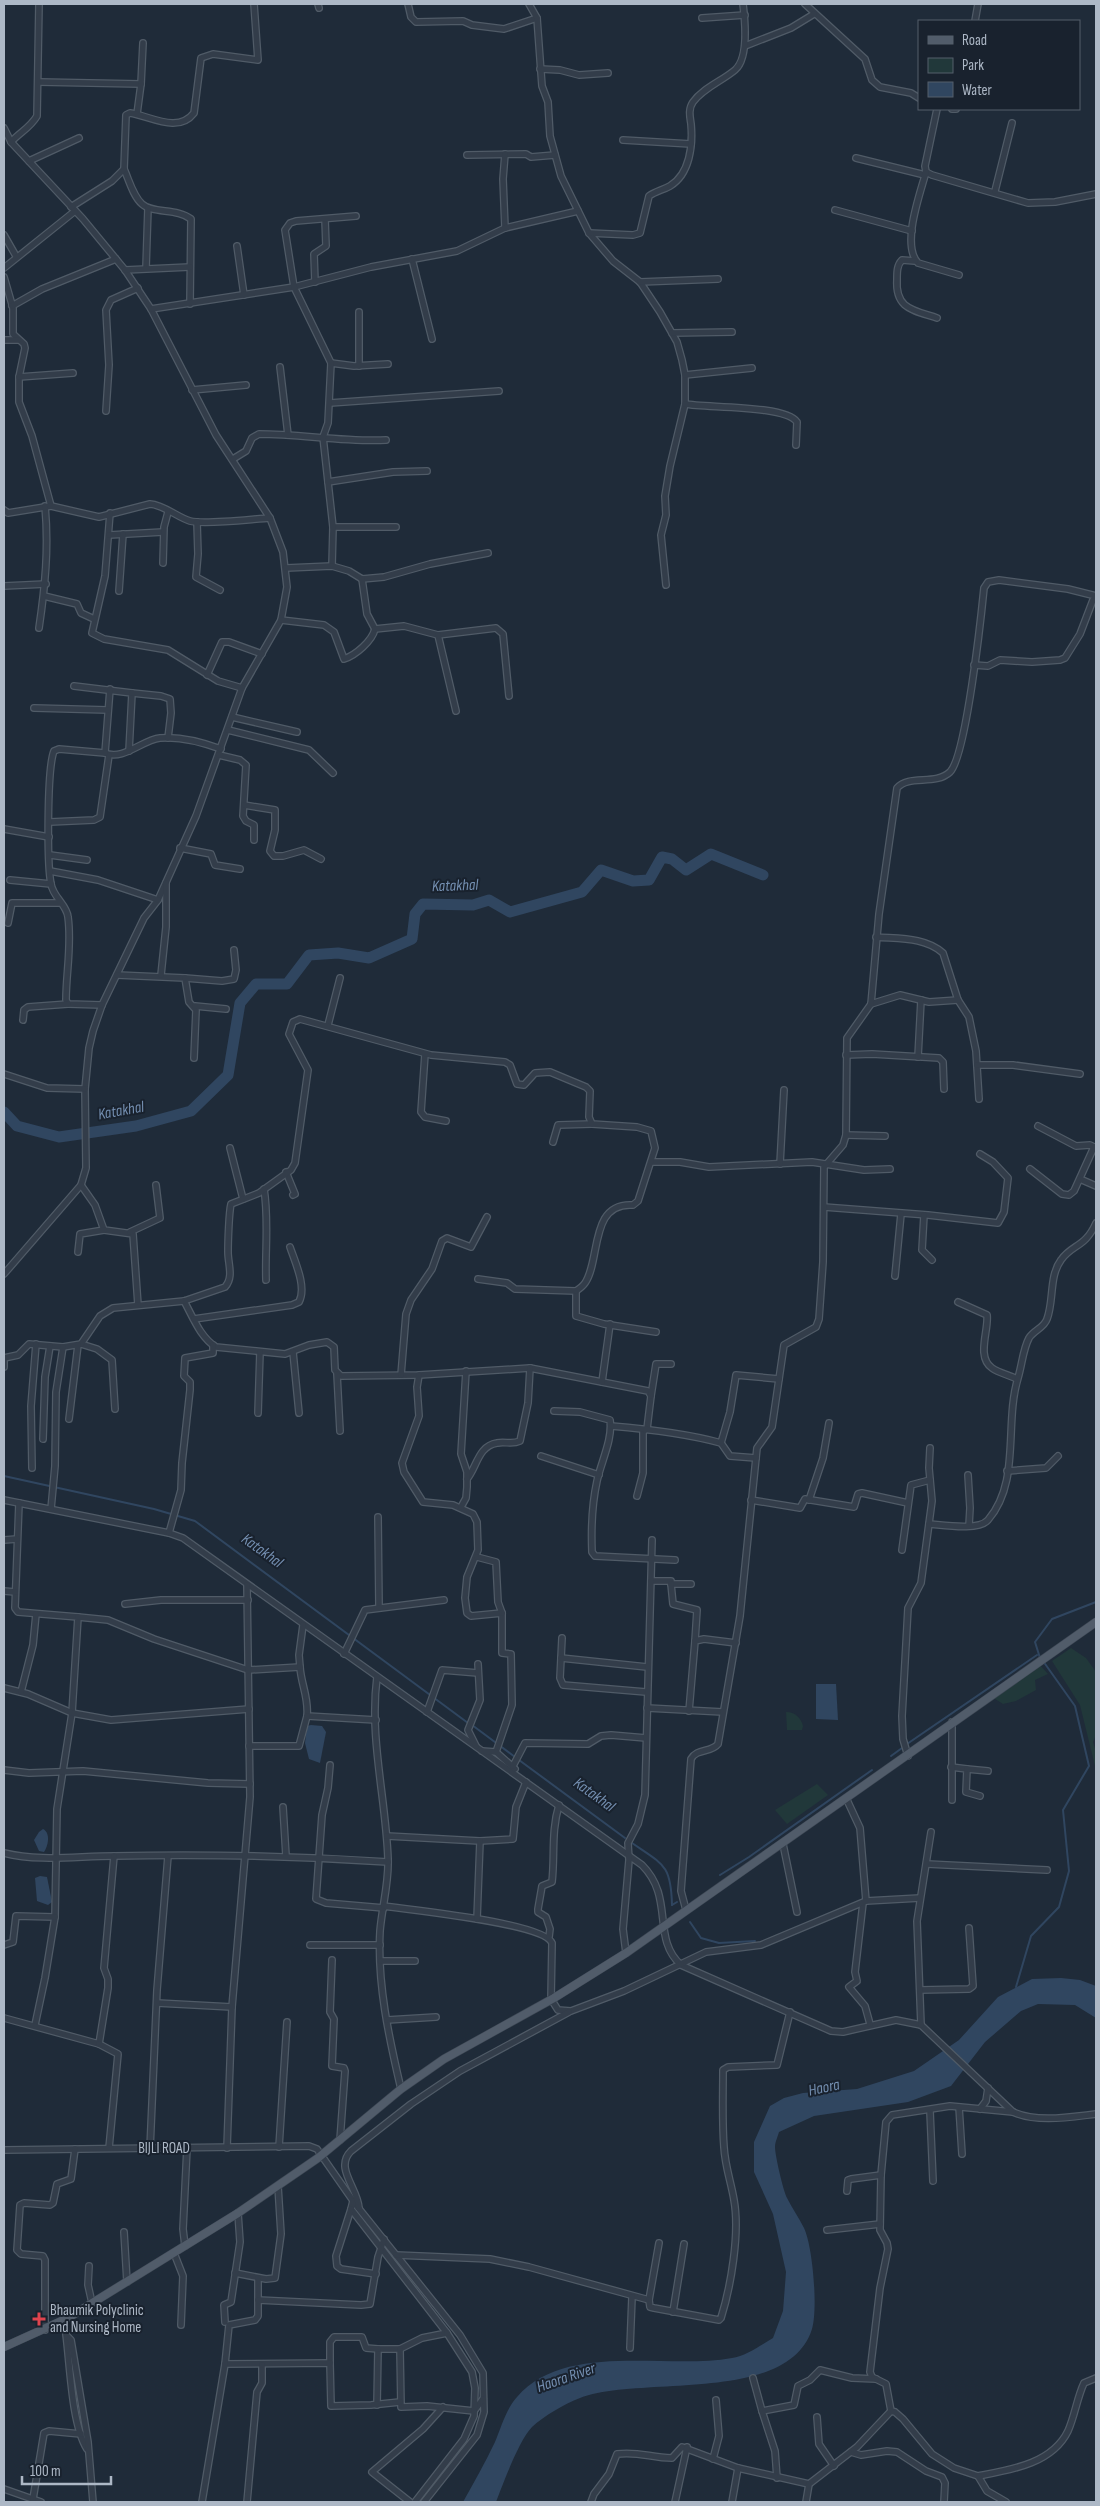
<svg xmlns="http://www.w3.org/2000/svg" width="1100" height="2506" font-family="'Sofia Sans Condensed',sans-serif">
<rect width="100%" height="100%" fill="#1f2b39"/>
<g fill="#21383a">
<polygon points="1071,1648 1086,1658 1096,1672 1096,1735 1093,1742 1096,1752 1095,1766 1080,1705 1052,1661"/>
<polygon points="1040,1665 1048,1674 1035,1680 1036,1690 1016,1701 1003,1704 992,1697"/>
<path d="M786 1712C795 1712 801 1718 803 1726L802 1730H787Z"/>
<polygon points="817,1784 828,1795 787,1824 775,1810"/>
</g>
<g fill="#304660">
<polygon points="816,1684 836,1684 838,1720 816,1719"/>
<polygon points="311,1725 322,1726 326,1732 320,1763 309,1759 305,1743 307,1726"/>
<path d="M43 1829C51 1833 48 1846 44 1852L39 1851 34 1840 39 1832Z"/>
<polygon points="40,1876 47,1877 52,1902 48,1905 37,1901 35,1878"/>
<path d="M1061 1978 1080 1980 1096 1986V2018L1075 2005 1038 2004 1021 2011 985 2042 951 2086 908 2102 814 2116 779 2132C778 2136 775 2142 775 2147 775 2155 783 2190 787 2198 792 2208 799 2218 804 2228 813 2247 818 2309 812 2329 788 2405 639 2375 580 2398 564 2404 544 2416 532 2427 519 2440 503 2484 496 2502H463C474 2482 485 2463 495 2442 501 2428 506 2409 517 2397 565 2341 667 2370 732 2358 746 2356 761 2345 773 2338L783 2311 786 2272 773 2214 754 2172V2142L770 2106 784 2098 803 2093 857 2089 914 2071 959 2040 998 1997 1032 1979Z"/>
</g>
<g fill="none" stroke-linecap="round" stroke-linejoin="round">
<g stroke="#304660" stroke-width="2">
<polyline points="4,1476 154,1509 195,1521 468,1723"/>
<polyline points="1040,1658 1035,1642 1052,1619 1096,1602"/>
<polyline points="472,1725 515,1757"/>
<polyline points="907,1744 1037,1655"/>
<polyline points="891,1756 902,1748"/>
<polyline points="519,1760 625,1838"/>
<path d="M632 1843C664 1865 671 1865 672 1905"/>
<polyline points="720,1875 749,1857 872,1770"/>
<polyline points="672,1905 677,1902"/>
<polyline points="690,1922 701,1938 719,1943 755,1941"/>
<polyline points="1016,1987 1031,1936 1059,1907 1069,1871 1063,1810 1089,1766 1075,1706 1043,1661"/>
</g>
<polyline stroke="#304660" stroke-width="11" points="4,1112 17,1126 59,1137 136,1126 191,1111 228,1075 240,1003 256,984 287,984 309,955 338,953 369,958 412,939 415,914 423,904 473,905 489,900 510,912 582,892 601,870 633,881 649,880 662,857 672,859 686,870 711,854 763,875"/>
<g stroke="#505b67" stroke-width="8">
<g id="minor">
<polyline points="318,4 319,8"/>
<polyline points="408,4 411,17 416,22 463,21 472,25 504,29 537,18"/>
<polyline points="529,4 537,18 542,86 548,102 550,136 561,176 589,233 613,261 640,282 660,312 677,342 682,360 685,375 685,404 670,466 665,496 666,515 661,535 666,585"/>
<polyline points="805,4 865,59 872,80 880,87 911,93 919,98"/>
<polyline points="702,18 745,15"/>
<polyline points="975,21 978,4"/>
<polyline points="745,46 791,28 814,14"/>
<polyline points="540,69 560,70 579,75 608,73"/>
<polyline points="39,82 141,84"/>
<polyline points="937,109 925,166 926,172 932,175 1028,203 1055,202 1096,194"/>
<polyline points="952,109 956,109"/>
<polyline points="137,114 141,84 143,43"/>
<polyline points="4,128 11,142 83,219 125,270 151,309 216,435 270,518 283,552 287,587 281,620 242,688 196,816 158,900 144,918 102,1005 93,1031 89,1048 85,1089 86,1168 81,1185 4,1274"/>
<polyline points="623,140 691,144"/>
<path d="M11 142C20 132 30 128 37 116L39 4"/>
<polyline points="467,155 526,154 531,157 555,155"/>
<polyline points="856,158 925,175"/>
<polyline points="29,161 79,138"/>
<path d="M124 169C129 180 133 196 142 204 153 214 177 208 191 219L190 304"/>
<path d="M926 172C920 194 901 245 918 263L959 275"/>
<polyline points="995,191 1012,123"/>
<path d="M71 207 112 181 124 169 126 115 130 113C150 116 178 134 194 113L201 58 213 54 258 60 254 4"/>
<polyline points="835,210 912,231"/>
<polyline points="505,228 503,179 505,154"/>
<path d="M589 233 633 235 640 233 649 196C656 191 663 190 670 186 690 174 693 145 691 124 690 117 688 109 693 102 703 88 722 81 735 70 749 58 745 20 743 4"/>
<polyline points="4,235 16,256"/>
<polyline points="237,246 244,295"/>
<polyline points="412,259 432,339"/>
<path d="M915 261 902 260C897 265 897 272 897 279 895 309 913 310 937 318"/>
<polyline points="4,268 75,211"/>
<polyline points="146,268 148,208"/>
<polyline points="125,270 190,267"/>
<polyline points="4,277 13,308 13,334 24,344 25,348 19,377 19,402 32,436 51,506"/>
<polyline points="315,282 314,254 326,246 325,219"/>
<polyline points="640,282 718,279"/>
<polyline points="12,306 42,289 116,259"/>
<polyline points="151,309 294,287 371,267 457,251 505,228 578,211"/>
<polyline points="359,312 359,366"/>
<polyline points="672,333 732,332"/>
<polyline points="4,340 18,340"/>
<polyline points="331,363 354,366 388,364"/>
<polyline points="280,367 288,435"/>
<polyline points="685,375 752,368"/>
<polyline points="19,377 73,373"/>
<polyline points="192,390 246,385"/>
<polyline points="330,403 499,391"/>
<path d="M685 404C707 408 785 405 797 422L796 445"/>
<polyline points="106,411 109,365 106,310 111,300 138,288"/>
<path d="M233 459 246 451 252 438 259 434C301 434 344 442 386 440"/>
<polyline points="328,482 393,472 427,471"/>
<path d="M4 510 8 513 51 506 99 517 150 504C164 505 177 517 190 521 204 525 252 519 270 518"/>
<polyline points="110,513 105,576 92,633 104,639 168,650 218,681 242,688"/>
<polyline points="197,522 198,554 196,577 220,590"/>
<polyline points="333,527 396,527"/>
<polyline points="109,535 163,532"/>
<polyline points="163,563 164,527 168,512"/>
<polyline points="332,566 333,527 323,437 328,423 331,363 294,287 285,230 290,223 296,221 356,216"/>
<polyline points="286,568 332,566 349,571 362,579 384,577 430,564 488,553"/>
<polyline points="362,579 367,614 375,629"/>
<polyline points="4,586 46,584"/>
<polyline points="119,591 123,534"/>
<polyline points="44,596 77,604 81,613 94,619"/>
<path d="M281 620 324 625 334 632 344 659C356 655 372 641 375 629"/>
<path d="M39 628C45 587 49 548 45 506"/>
<polyline points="375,629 404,626 438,635 496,628 503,634 509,696"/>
<polyline points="438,635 456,711"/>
<polyline points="974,665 988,666 1000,660 1032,662 1060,660 1065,658 1080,634 1093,600 1096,598"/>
<polyline points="207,675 222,642 229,642 262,654"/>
<polyline points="74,686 132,693 129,751"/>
<path d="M110 689 105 753C123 761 142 740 160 738 181 736 202 742 221 749"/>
<polyline points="132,693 161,696 170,699 171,713 168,738"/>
<polyline points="34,708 108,710"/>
<polyline points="232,717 297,732"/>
<polyline points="228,730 309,750 333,773"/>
<polyline points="219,755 240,760 246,765 243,816 246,821 254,825 254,840"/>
<polyline points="244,805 275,810 275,830 270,851 274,856 283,856 304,850 321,859"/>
<polyline points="50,822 94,820 100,817 109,755"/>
<polyline points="4,829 49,837"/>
<polyline points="180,848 211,854 215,865 240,869"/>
<polyline points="50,855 87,860"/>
<polyline points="50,871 98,880 158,900"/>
<polyline points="10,880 51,884"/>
<polyline points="8,923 12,903 59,903"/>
<path d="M876 937C899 939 925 937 943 953L958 1000 969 1017 976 1051 979 1099"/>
<polyline points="117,975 185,978 189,1002 196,1010 194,1058"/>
<polyline points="161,975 166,927 166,883"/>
<polyline points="185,978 222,981 234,979 236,970 234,950"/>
<polyline points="871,1004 900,995 929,1002 958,1000"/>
<path d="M102 1005 68 1004 66 1000C66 973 72 945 68 917 67 905 53 897 51 884 47 864 47 768 54 751L59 749 105 753"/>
<polyline points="195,1006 226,1009"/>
<polyline points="23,1020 24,1010 28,1007 68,1004"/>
<polyline points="328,1025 340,978"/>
<polyline points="425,1054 421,1112 425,1117 446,1121"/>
<polyline points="846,1055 872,1054 939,1058 943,1062 944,1089"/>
<polyline points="918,1057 921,1000"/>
<polyline points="977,1065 1013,1065 1080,1074"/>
<polyline points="4,1074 47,1088 85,1089"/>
<polyline points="1038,1126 1076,1146 1090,1145 1096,1148"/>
<polyline points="846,1135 885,1136"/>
<polyline points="553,1142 558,1125 592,1124"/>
<polyline points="230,1148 243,1199"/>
<polyline points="652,1162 680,1162 709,1167 812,1162 864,1170 890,1169"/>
<polyline points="780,1164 784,1090"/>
<polyline points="1030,1169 1062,1194 1069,1195 1074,1191 1094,1147"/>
<polyline points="286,1172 295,1194 293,1195"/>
<polyline points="1080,1179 1096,1186"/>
<polyline points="81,1185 95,1205 104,1230 133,1234 138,1305"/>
<path d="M264 1189C269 1219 265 1250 266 1280"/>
<polyline points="824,1207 928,1215 998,1223 1004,1212 1008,1178 993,1162 980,1154"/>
<polyline points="924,1215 922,1250 932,1260"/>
<polyline points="130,1232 160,1218 156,1185"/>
<polyline points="78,1252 80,1234 104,1230"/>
<polyline points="895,1276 901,1214"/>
<polyline points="576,1291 576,1316 604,1324 656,1332"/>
<path d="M184 1301C193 1317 200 1337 216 1347L285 1354 309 1345 327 1342 334 1347 335 1370 341 1376 419 1375 530 1368 648 1391 651 1396 647 1429 643 1431V1473L637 1496"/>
<path d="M958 1302 987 1315C989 1330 976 1357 992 1368 999 1373 1009 1375 1017 1379"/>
<path d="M194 1319 292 1305 299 1302C307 1287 295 1262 290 1247"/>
<polyline points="81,1344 97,1349 112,1360 115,1409"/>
<polyline points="293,1352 299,1413"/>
<path d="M4 1358 18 1355 29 1344 63 1347 81 1344 100 1316 113 1308 184 1301 225 1287C234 1277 228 1264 228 1252 228 1242 229 1212 231 1204L259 1193 291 1170 295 1163 308 1070 289 1034 293 1022 300 1019 431 1055 505 1062 510 1065 517 1084 524 1085 535 1073 550 1072 586 1087 590 1091 589 1117 592 1124 637 1127 651 1131 655 1148 638 1201 633 1205C589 1202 601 1260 585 1283 583 1286 579 1289 576 1291L515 1289 507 1283 478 1279"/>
<polyline points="4,1367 4,1358"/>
<polyline points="337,1374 340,1431"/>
<polyline points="401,1375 406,1314 411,1300 432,1269 442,1241 447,1238 471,1247 487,1217"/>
<polyline points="419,1375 417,1387 419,1416 402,1463 404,1472 423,1502 453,1505 473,1514 477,1522 478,1550 467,1577 465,1598 467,1613 471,1616 502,1613 502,1653 511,1654 512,1705 496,1752"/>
<polyline points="602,1382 610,1324"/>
<polyline points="651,1396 656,1364 671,1364"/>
<path d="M554 1411 580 1412 610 1420C613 1439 601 1462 597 1481 592 1504 591 1528 592 1552L595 1556 675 1560"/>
<polyline points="258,1413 260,1352"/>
<polyline points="69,1419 78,1345"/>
<path d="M611 1426C647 1429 685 1433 721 1443L730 1456 756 1458"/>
<polyline points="43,1439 45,1377 50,1346"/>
<polyline points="721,1443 730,1412 736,1375 779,1379"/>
<polyline points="541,1456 599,1475"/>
<polyline points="32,1468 31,1406 36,1344"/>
<polyline points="1007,1471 1046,1468 1058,1456"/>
<polyline points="968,1475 970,1508 969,1526"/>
<path d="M467 1479C477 1467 478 1446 497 1443 505 1441 512 1445 520 1441L528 1403 530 1368"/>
<path d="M4 1500 169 1533 183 1538 642 1865C675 1898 651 1938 681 1965L831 2031 843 2032 896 2020 921 2025 1013 2112C1037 2123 1070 2117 1096 2114"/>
<polyline points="751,1500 800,1508 805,1499 854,1507 858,1494 862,1493 908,1503"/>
<polyline points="809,1500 823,1458 829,1423"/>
<polyline points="19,1503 15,1608 18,1612 78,1617 72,1713 57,1809 55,1917 45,1978 35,2025"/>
<polyline points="461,1507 466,1498 467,1487 467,1472 461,1454 466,1371"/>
<polyline points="51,1509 55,1466 56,1392 63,1347"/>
<polyline points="378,1517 379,1606"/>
<path d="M929 1524C943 1525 979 1531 988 1520 1021 1482 1004 1424 1018 1378 1022 1365 1023 1349 1029 1338 1034 1330 1044 1328 1047 1319 1054 1301 1049 1276 1061 1260 1072 1244 1085 1248 1096 1223"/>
<polyline points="169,1533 181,1490 182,1463 190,1390 190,1382 184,1376 185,1358 213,1353 213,1345"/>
<polyline points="4,1540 17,1539"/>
<polyline points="902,1550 911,1485 930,1480"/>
<polyline points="477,1557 496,1562 498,1602 502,1613"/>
<polyline points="651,1581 671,1581 671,1584 691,1584"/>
<polyline points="671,1584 673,1604 697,1610 695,1641"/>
<polyline points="4,1591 15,1592"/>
<polyline points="125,1604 161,1600 248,1600"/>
<path d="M78 1617 108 1620 154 1639 248 1670 300 1667C301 1684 309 1698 307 1716L376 1720"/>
<polyline points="562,1638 560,1678 563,1685 646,1692"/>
<polyline points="344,1654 365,1610 444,1600"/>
<polyline points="561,1658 647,1667"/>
<polyline points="300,1667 299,1655 303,1625"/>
<path d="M377 1677C369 1738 386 1799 388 1859 389 1883 382 1907 380 1931 377 1983 389 2038 401 2089"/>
<polyline points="4,1688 28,1694 72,1713 111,1720 249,1709"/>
<polyline points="21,1692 33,1645 36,1614"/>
<polyline points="647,1708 723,1712"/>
<polyline points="689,1711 695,1641 704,1639 736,1643"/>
<polyline points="427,1712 442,1670 478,1673"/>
<polyline points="249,1746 299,1746 307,1716"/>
<polyline points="476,1746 468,1730 480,1700 478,1664"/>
<polyline points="482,1751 496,1752 515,1769"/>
<polyline points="908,1756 903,1739 902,1716 908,1608 921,1583 932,1501 929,1468 930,1448"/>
<polyline points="330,1765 328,1788 322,1815 316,1899 326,1903 384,1908"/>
<polyline points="513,1766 525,1743 588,1744 601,1736 611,1735 646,1738"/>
<polyline points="951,1767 967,1769 966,1792 980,1796"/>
<polyline points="967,1769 988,1771"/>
<polyline points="4,1770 29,1773 83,1771 208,1783 250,1784"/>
<polyline points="847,1800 860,1828 866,1901"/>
<polyline points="952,1800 952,1722"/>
<polyline points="283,1807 286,1856"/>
<polyline points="387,1836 480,1841 513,1839 516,1807 526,1782"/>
<polyline points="783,1844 797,1912"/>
<path d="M4 1853C40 1862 77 1856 114 1856 205 1854 297 1856 388 1862"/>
<polyline points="927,1864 1047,1870"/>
<polyline points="863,1903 855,1972 857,1981 849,1987 865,2006 870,2024"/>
<path d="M384 1906C410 1910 544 1923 552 1943L551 1999 558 2010 571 2011 624 1991 706 1952 761 1945 866 1901 920 1898"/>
<path d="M686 1910 681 1891 691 1759C697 1748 711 1753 718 1744L740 1616 757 1448 772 1427 784 1345 816 1327 819 1319 823 1262 824 1167 843 1145 846 1135 847 1038 871 1004 879 914 897 788C909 774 935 786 950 772 966 756 981 618 984 588L988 582 999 580 1068 589 1096 596"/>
<polyline points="477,1919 480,1841"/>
<path d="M549 1937 550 1929 546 1917 538 1912V1909L542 1886 552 1882C555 1856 551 1831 559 1805"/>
<polyline points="4,1945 13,1942 16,1916 55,1917"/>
<polyline points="310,1945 380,1945"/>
<polyline points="626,1953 623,1929 629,1860 628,1843 638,1824 645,1795 652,1540"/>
<polyline points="332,1960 330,2012 334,2019 332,2066 344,2068 345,2071 340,2140"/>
<polyline points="381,1961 415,1961"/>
<polyline points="920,1990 969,1989 973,1986 969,1928"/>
<polyline points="157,2003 232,2007"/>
<polyline points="4,2018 99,2044 108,1988 108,1979 104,1968 114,1856"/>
<polyline points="387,2020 436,2017"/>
<polyline points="921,2025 917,1921 931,1832"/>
<polyline points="99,2044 118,2054 109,2148"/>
<polyline points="959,2107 962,2154"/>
<polyline points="980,2109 986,2101 988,2088"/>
<polyline points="930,2111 933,2181"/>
<polyline points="279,2147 287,2022"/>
<polyline points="227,2148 232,2007 250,1797 247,1585"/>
<polyline points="150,2149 157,1990 168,1856"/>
<polyline points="4,2150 309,2146 317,2149 356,2205 460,2335 483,2373 484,2412 477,2435 424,2502"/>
<polyline points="847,2191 848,2180 851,2179 881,2175"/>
<polyline points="353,2201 351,2209 447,2333 422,2338 400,2349 378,2349 377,2405"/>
<path d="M359 2208C358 2188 334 2168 351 2151L411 2104 460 2071 569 2012"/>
<polyline points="351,2209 336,2256 337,2266 341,2269 376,2274"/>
<polyline points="827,2230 880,2224"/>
<polyline points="124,2232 127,2282"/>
<polyline points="185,2246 183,2229 187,2148"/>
<polyline points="174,2253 183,2276 181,2325"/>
<polyline points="396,2255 490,2259 529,2267 649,2300 659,2243"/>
<polyline points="89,2266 88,2285 92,2303"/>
<polyline points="235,2273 266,2279 275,2278 281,2234 278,2186"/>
<polyline points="258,2300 258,2278"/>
<path d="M649 2300 650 2307 654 2308 719 2320 721 2318C731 2286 740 2233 734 2200 731 2182 725 2166 724 2147 722 2122 723 2096 723 2070L728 2067 777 2065 790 2012"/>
<polyline points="673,2312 684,2244"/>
<path d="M64 2320C70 2353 70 2422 87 2449"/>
<polyline points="225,2322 224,2305 231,2302 240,2242 238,2213"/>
<polyline points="45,2330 45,2260 43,2256 21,2254 17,2250 20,2205 24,2203 50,2205 53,2203 57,2184 71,2179 75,2149"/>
<polyline points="67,2336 71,2340 88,2442 93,2502"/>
<polyline points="630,2348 632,2297"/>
<polyline points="400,2349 401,2407 427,2406 474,2411 483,2399"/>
<polyline points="330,2363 330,2342 334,2337 362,2337 366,2348 378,2349"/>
<polyline points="225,2364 330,2363 331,2406 371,2405 400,2402"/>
<polyline points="753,2378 762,2411"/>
<polyline points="891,2411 886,2384 872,2377 870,2372 880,2288 888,2249 887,2243 880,2230 881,2175 886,2122 892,2115 950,2106 1013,2112"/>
<polyline points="817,2417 819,2444 834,2466"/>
<polyline points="851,2452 861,2455 887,2451 897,2452 926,2471 942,2477 945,2483 944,2502"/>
<polyline points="713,2459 719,2436 716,2400"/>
<path d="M978 2476C1010 2470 1052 2464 1068 2431 1075 2415 1077 2398 1084 2383L1096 2378"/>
<polyline points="777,2478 775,2451 762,2411 794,2405 798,2386 810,2380 820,2370 852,2378 876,2379"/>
<polyline points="4,2489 41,2502"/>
<polyline points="33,2499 44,2433 49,2431 81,2434"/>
<polyline points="202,2502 225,2364 229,2325 255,2320 258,2316 258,2300 361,2305 370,2304 378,2257 384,2239"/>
<polyline points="247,2502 257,2392 262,2383 262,2365"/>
<polyline points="410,2502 372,2472 423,2429 443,2407"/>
<polyline points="415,2502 464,2439 474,2416 475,2388 472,2372 447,2333"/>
<path d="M591 2502 594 2494 609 2474 617 2454C639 2451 651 2458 672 2458L682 2447 738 2468 809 2484"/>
<polyline points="675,2502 687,2447"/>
<polyline points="732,2502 738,2468"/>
<polyline points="806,2502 809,2484 857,2447 891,2411 895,2412 903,2419 932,2454 954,2468 978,2476 987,2491 1006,2502"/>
</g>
</g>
<g stroke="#3c4653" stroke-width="9">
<polyline id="major" points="4,2347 68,2318 238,2213 318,2158 401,2089 444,2059 554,1998 626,1953 1096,1622"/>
</g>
<use href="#minor" stroke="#333d4a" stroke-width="5.5"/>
<use href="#major" stroke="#515c6a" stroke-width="8"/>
</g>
<path fill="#e0444e" stroke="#19222e" stroke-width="2" d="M36.5 2311.5h5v5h5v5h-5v5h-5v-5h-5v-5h5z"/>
<g text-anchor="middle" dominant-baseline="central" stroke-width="4" stroke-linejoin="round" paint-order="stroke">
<g font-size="15" fill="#adb8c6" stroke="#19222e">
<text x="164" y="2148">BIJLI ROAD</text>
</g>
<g font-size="15" fill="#adb8c6" stroke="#19222e" text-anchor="start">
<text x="50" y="2310">Bhaumik Polyclinic<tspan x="50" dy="17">and Nursing Home</tspan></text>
</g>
<g font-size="16" font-style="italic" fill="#748fb1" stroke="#19222e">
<text transform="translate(455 886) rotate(-2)">Katakhal</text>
<text transform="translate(121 1111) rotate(-10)">Katakhal</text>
<text transform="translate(262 1551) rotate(36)">Katakhal</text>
<text transform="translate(594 1795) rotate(36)">Katakhal</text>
<text transform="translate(824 2088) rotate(-12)">Haora</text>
<text transform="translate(566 2378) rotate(-19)">Haora River</text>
</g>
</g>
<rect width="1100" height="2506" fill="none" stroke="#adb8c6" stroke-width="10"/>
<rect x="918" y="20" width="162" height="90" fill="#19222e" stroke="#545e6b"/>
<rect x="928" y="36" width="25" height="8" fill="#515c6a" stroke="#545e6b"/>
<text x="962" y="45" font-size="15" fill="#adb8c6">Road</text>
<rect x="928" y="58" width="25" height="15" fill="#21383a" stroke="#545e6b"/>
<text x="962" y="70" font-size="15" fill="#adb8c6">Park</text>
<rect x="928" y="82" width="25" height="15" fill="#304660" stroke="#545e6b"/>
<text x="962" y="95" font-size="15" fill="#adb8c6">Water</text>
<path d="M22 2476v8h89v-8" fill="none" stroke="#adb8c6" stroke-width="2.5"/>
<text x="30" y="2476" font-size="15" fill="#adb8c6" stroke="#19222e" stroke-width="4" paint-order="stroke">100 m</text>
</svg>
